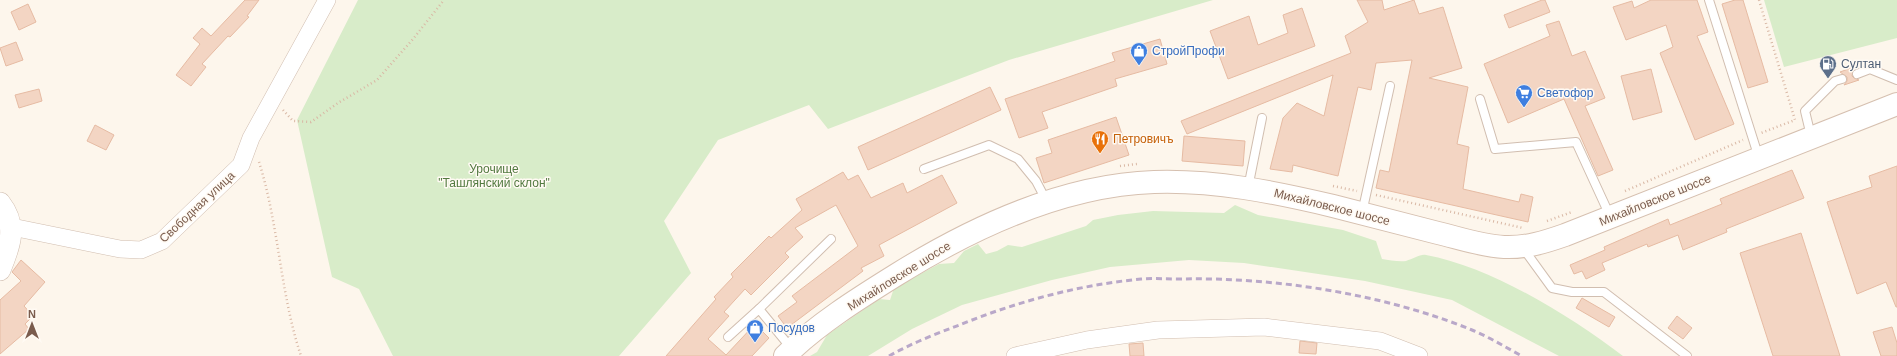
<svg xmlns="http://www.w3.org/2000/svg" width="1897" height="356" font-family="Arial,sans-serif">
<rect width="100%" height="100%" fill="#fdf6ec"/>
<g fill="#d8ecc9">
<polygon points="358,0 1213,0 1009,60 828,129 809,105 718,140 664,221 691,273 619,356 393,356 359,289 332,277 297,120"/>
<polygon points="1764,0 1897,0 1897,38 1784,67"/>
<path d="M1235 205 1258 215 1343 230 1376 241 1382 259C1389 260 1399 262 1406 261 1413 259 1420 254 1426 255 1492 267 1570 316 1623 356H1559L1452 300 1365 281 1244 263 1189 260 1110 267 1052 280 962 305 912 329 868 356H810L817 352 827 335 879 299 890 300 894 288 939 264 954 263 964 251 978 244 986 254 997 251 1008 245 1022 247 1086 226 1093 220 1118 215 1153 211 1224 213Z"/>
</g>
<g fill="#f3d5c3" stroke="#e6bba3">
<polygon points="245,0 259,0 247,16 249,17 230,37 228,36 202,64 206,67 191,86 176,75 200,44 193,38 202,28 211,36"/>
<polygon points="1357,0 1382,0 1384,10 1414,0 1419,14 1443,7 1462,68 1429,78 1468,87 1457,144 1469,147 1463,189 1519,202 1521,194 1533,197 1528,222 1376,188 1380,170 1389,172 1412,60 1376,63 1371,90 1358,87 1338,176 1293,165 1292,172 1270,169 1283,118 1297,103 1324,116 1333,75 1187,134 1181,121 1351,53 1345,36 1368,22"/>
<polygon points="1542,0 1545,0 1550,12 1509,28 1504,15"/>
<polygon points="1651,0 1697,0 1708,32 1697,36 1734,124 1695,140 1660,53 1673,47 1666,25 1626,40 1613,7 1632,1 1634,8"/>
<polygon points="1735,0 1743,0 1768,82 1748,88 1722,4"/>
<polygon points="28,4 36,22 19,30 11,12"/>
<polygon points="1302,8 1315,46 1228,79 1210,31 1249,16 1258,45 1288,33 1283,15"/>
<polygon points="1559,21 1572,56 1585,51 1605,98 1585,106 1613,170 1598,176 1564,99 1508,123 1484,64 1550,36 1546,25"/>
<polygon points="1160,39 1167,64 1115,79 1117,86 1042,112 1048,128 1019,138 1005,99 1115,61 1112,53"/>
<polygon points="16,42 23,60 6,66 0,48"/>
<polygon points="1854,67 1852,76 1854,78 1859,80 1844,85 1847,81 1847,77 1840,72"/>
<polygon points="1651,69 1662,112 1633,120 1621,76"/>
<polygon points="990,87 1001,110 868,170 858,147"/>
<polygon points="39,89 42,101 19,108 15,95"/>
<polygon points="1116,117 1129,155 1044,183 1036,158 1052,153 1048,140"/>
<polygon points="95,125 114,135 106,150 87,141"/>
<polygon points="1184,136 1245,141 1243,166 1182,161"/>
<polygon points="1897,166 1897,307 1896,307 1886,282 1857,294 1827,202 1872,187 1869,176"/>
<polygon points="1792,170 1804,198 1726,229 1727,232 1683,250 1678,235 1648,247 1647,244 1602,263 1605,270 1586,279 1582,271 1574,274 1570,265 1605,250 1604,247 1668,219 1670,225 1722,204 1720,199"/>
<polygon points="843,172 848,180 858,175 871,198 903,183 907,193 942,175 957,203 879,245 884,256 861,268 863,271 787,328 778,316 797,302 792,296 858,246 836,205 795,228 803,237 785,253 789,257 751,295 745,289 724,312 729,316 708,339 726,355 755,324 769,338 752,356 666,356 716,299 714,297 733,277 731,274 769,236 771,238 802,210 796,199"/>
<polygon points="1801,233 1840,356 1773,356 1740,253"/>
<polygon points="21,260 45,282 24,306 33,316 25,324 29,329 0,354 0,300 21,281 12,272"/>
<polygon points="1582,298 1615,317 1609,327 1576,308"/>
<polygon points="1677,316 1692,328 1683,339 1668,328"/>
<polygon points="1892,327 1897,343 1897,356 1881,356 1873,332"/>
<polygon points="1300,341 1317,343 1316,354 1299,353"/>
<polygon points="1143,343 1144,356 1130,356 1129,344"/>
</g>
<g fill="none" stroke-linecap="round" stroke-linejoin="round">
<g stroke="#d1beb0" stroke-width="10">
<g id="service">
<polyline points="1709,0 1759,158"/>
<polyline points="1857,74 1870,69 1897,80"/>
<polyline points="1480,99 1495,149 1576,142 1610,216"/>
<polyline points="1811,136 1805,111 1835,81 1842,79"/>
<polyline points="924,169 989,145 1018,159 1036,181 1047,202"/>
<polyline points="1248,188 1262,118"/>
<polyline points="1362,213 1390,86"/>
<polyline points="1523,248 1552,288 1572,292 1604,292 1687,356"/>
<polyline points="759,309 831,239"/>
<polyline points="728,337 759,309 791,348"/>
</g>
</g>
<g stroke="#d1beb0" stroke-width="18">
<g id="minor">
<polyline points="12,227 120,249 141,250 162,241 241,165 251,138 327,0"/>
<polyline points="1015,356 1087,340 1158,330 1264,327 1380,341 1419,356"/>
</g>
</g>
<g stroke="#d1beb0" stroke-width="22">
<path id="tertiary" d="M0 203C18 226 10 246 0 270"/>
</g>
<g stroke="#d6c0b0" stroke-width="24">
<path id="secondary" d="M785 356C816 325 859 298 896 275 973 227 1063 185 1154 182 1215 180 1274 192 1333 206 1368 215 1403 224 1438 233 1459 238 1482 246 1504 247 1526 248 1545 242 1565 235L1897 104"/>
</g>
<g stroke="#d9b8a5" stroke-width="2.5" stroke-dasharray="1 3" stroke-linecap="butt">
<polyline points="1759,0 1795,120 1761,133"/>
<polyline points="283,110 293,121 311,122 338,103 377,80 413,39 444,0"/>
<path d="M259 162C279 225 280 293 301 356"/>
<polyline points="1120,166 1137,164"/>
<polyline points="1333,186 1357,191"/>
<polyline points="1625,191 1743,140"/>
<polyline points="1376,195 1523,228"/>
<polyline points="1547,221 1572,212"/>
</g>
<use href="#service" stroke="#fff" stroke-width="8"/>
<use href="#minor" stroke="#fff" stroke-width="17"/>
<use href="#tertiary" stroke="#fff" stroke-width="21"/>
<use href="#secondary" stroke="#fff" stroke-width="22"/>
<path stroke="#b9a8c9" stroke-width="3" stroke-dasharray="6 4" stroke-linecap="butt" d="M889 356C912 343 938 333 962 324 1019 301 1079 285 1141 279 1154 278 1167 279 1181 279 1275 277 1384 294 1472 330 1489 337 1505 347 1522 356"/>
</g>
<defs>
<g id="shop-pin" transform="scale(0.9)"><path d="M0 17L-7.5 6A9.5 9.5 0 1 1 7.5 6Z" fill="#3f7fe0" stroke="#fffaf3"/><path d="M-5-2.5h2.3a2.7 3.5 0 0 1 5.4 0H5L5.5 6h-11ZM-1.5-2.5h3a1.5 2.3 0 0 0-3 0Z" fill="#fff"/></g>
<g id="fuel-pin" transform="scale(0.9)"><path d="M0 17L-7.5 6A9.5 9.5 0 1 1 7.5 6Z" fill="#5c6f8a" stroke="#fffaf3"/><path d="M-5.5-6h7V0h2V4h1.3V-2.5L3-4.5l.8-.8L6-3V5H2.5V1h-1V6h-7ZM-4.2-4.7v3.2H.2V-4.7Z" fill="#fff"/></g>
<g id="supermarket-pin" transform="scale(0.9)"><path d="M0 17L-7.5 6A9.5 9.5 0 1 1 7.5 6Z" fill="#3f7fe0" stroke="#fffaf3"/><path d="M-6-5.5h2.5l.6 2H6L4.5 2H-2.5L-4.4-4H-6ZM-1.5 3.2a1.3 1.3 0 1 0 .1 0ZM3 3.2a1.3 1.3 0 1 0 .1 0Z" fill="#fff"/></g>
<g id="restaurant-pin" transform="scale(0.9)"><path d="M0 17L-7.5 6A9.5 9.5 0 1 1 7.5 6Z" fill="#e8710a" stroke="#fffaf3"/><path d="M-5-6h1v4h1v-4h1v4h1v-4h1v5L-1.5 .5V6h-2V.5L-5-1ZM5-6V6H3V1.5H1.5Q1.5-4 5-6Z" fill="#fff"/></g>
</defs>
<g fill-rule="evenodd">
<use href="#shop-pin" x="1139" y="51"/>
<use href="#fuel-pin" x="1828" y="64"/>
<use href="#supermarket-pin" x="1524" y="93"/>
<use href="#restaurant-pin" x="1100" y="139"/>
<use href="#shop-pin" x="755" y="328"/>
</g>
<g text-anchor="middle" dominant-baseline="central" stroke-width="3" stroke-linejoin="round" paint-order="stroke">
<g font-size="12" fill="#366cbe" stroke="#fffaf3" text-anchor="start">
<text x="1152" y="51">СтройПрофи</text>
<text x="1537" y="93">Светофор</text>
<text x="768" y="328">Посудов</text>
</g>
<g font-size="12" fill="#4e5e75" stroke="#fffaf3" text-anchor="start">
<text x="1841" y="64">Султан</text>
</g>
<g font-size="12" fill="#c56008" stroke="#fffaf3" text-anchor="start">
<text x="1113" y="139">Петровичъ</text>
</g>
<g font-size="12" fill="#537a41" stroke="#fffaf3">
<text x="494" y="169">Урочище<tspan x="494" dy="14">"Ташлянский склон"</tspan></text>
</g>
<g font-size="12" fill="#7a5c4d" stroke="#fffaf3">
<text transform="translate(1655 200) rotate(-22)">Михайловское шоссе</text>
<text transform="translate(197 207) rotate(-43)">Свободная улица</text>
<text transform="translate(1332 207) rotate(14)">Михайловское шоссе</text>
<text transform="translate(899 276) rotate(-32)">Михайловское шоссе</text>
</g>
</g>
<g transform="translate(32 324)" stroke="#fffaf3" stroke-width="3" paint-order="stroke">
<path d="M0-3L7 15L0 10L-7 15Z" fill="#7a5c4d"/>
<text y="-6" font-size="11" font-weight="bold" text-anchor="middle" fill="#7a5c4d">N</text>
</g>
</svg>
